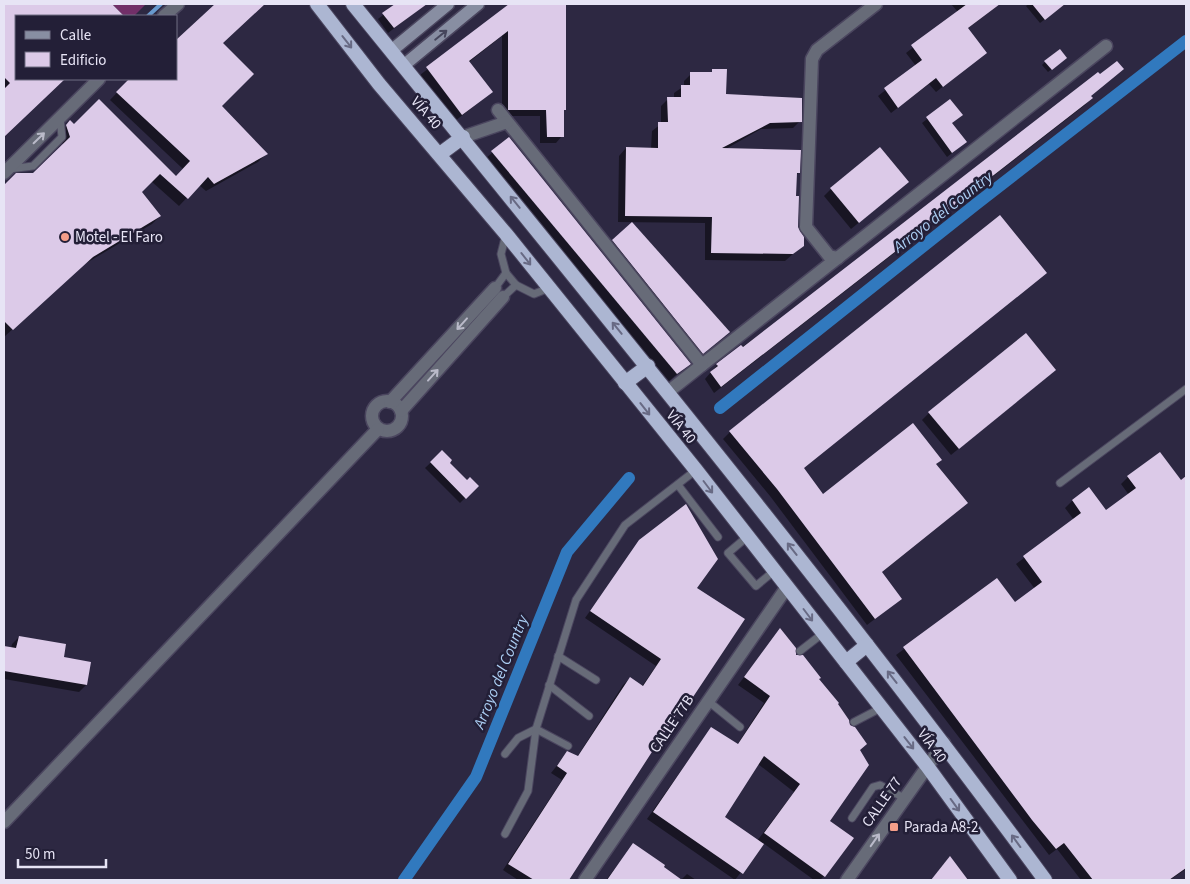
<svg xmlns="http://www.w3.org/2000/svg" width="1190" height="884" font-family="'Source Sans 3',sans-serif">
<rect width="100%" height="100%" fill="#2d2842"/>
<polygon fill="#712f68" points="112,4 146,4 134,16 124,16"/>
<g fill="#0007" fill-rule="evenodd">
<polygon points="4,4 110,4 122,16 16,16 16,79 63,79 4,136"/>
<polygon points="216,4 263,4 222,43 220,106 266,154 258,162 206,191 199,185 179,206 151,181 140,192 160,216 152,224 83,265 4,337 4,187 16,175 34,175 63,145 59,134 70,122 176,178 183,169 110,100 130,79 176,79 176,42"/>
<polygon points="397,4 421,4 423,6 388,33 378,19"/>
<polygon points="511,4 565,4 565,109 562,112 562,136 556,143 540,143 540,116 502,116 502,36 469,62 492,92 455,121 420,75"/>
<polygon points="951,4 1000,4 967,29 986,53 936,92 929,84 891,113 878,96 916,66 906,53 958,12"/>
<polygon points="1029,4 1065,4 1040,23 1026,6"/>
<polygon points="1062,61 1048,72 1042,65 1045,62"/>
<polygon points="726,71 725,95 800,121 793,128 761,129 724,150 799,172 795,176 797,227 803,245 785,261 705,260 705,223 618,222 619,156 626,148 651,149 652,131 661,124 661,106 668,99 674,98 674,93 684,86 684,81 691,74"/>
<polygon points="1090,97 1091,98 1085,105 714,393 705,379 717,365"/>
<polygon points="950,101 951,123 961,146 947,157 922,123"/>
<polygon points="508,139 689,364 669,381 485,159"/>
<polygon points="831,189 900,189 851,229 824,196"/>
<polygon points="613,241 728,332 696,360 606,248"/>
<polygon points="1045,273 803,468 823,496 935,465 959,510 881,573 901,599 867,625 770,496 723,439 730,432"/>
<polygon points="1054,370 951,455 922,420 929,413"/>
<polygon points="442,452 448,463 467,482 477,486 460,503 425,468"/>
<polygon points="1128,477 1181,482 1186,478 1186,869 1170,880 1081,880 1057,849 1049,855 896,655 997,580 1015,604 1035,589 1016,564 1074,520 1065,508 1072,501 1088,489 1106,512 1129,495 1121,484"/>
<polygon points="640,541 696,588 744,620 686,706 680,712 678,711 567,880 518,880 503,870 562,780 551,773 567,753 577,757 623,685 630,678 642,686 656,666 585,618"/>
<path d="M780 630 795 656 818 679 836 704 859 751 829 821 824 876 820 880H814L763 843 735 880 647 819 711 728 737 745 764 703 738 685ZM758 764 794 792 757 841 723 817Z"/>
<polygon points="19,637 62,658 90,663 86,685 79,692 4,679 4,647 11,649 12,644"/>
<polygon points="634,844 680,880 606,880"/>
<polygon points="687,874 696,880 681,880"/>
</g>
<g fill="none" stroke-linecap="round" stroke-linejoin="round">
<polyline stroke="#6899ce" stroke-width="4" points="148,16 161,4"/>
<g stroke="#3179be" stroke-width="12">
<polyline points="720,408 975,205 1186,41"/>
<polyline points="404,880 476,777 567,552 629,478"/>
</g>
</g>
<g fill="#dccae8">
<polygon points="4,4 112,4 124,16 16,16 16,79 65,79 4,137 4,89 10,83 4,77"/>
<polygon points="215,4 265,4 223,43 254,74 222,106 268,154 214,184 208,177 188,199 160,174 142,192 161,216 93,257 13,330 4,321 4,185 16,173 33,173 70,137 66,125 70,120 74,124 99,99 176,176 190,161 116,92 129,79 176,79 176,40"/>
<polygon points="395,4 427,4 394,28 382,13"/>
<polygon points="509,4 566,4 566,110 564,110 564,137 547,137 546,110 508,110 508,31 469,61 493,92 462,115 426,67"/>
<polygon points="967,4 1000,4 968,28 987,53 943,87 936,78 898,108 884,88 922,60 911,45"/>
<polygon points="1032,4 1065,4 1045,20"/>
<polygon points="1060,49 1067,58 1052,70 1044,61"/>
<polygon points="1117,61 1124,69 1091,96 1093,98 721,387 710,372 718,366 716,364 741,345 743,347 1098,72 1100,74"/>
<polygon points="712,69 727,69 726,94 802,98 802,122 770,123 722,148 801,150 800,173 797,173 796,196 799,196 798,227 804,237 804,246 793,254 711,253 712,217 625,216 626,147 658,148 658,122 668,122 667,97 681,97 681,85 690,85 690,72 712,72"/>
<polygon points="950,99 963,115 952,123 967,142 952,153 926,117"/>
<polygon points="509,137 691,364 677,374 491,151"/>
<polygon points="880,147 909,182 859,223 830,188"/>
<polygon points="1000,215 1047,273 804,468 823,494 913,423 942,460 936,464 968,503 882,572 902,599 875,619 777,489 729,431"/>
<polygon points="632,222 730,332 703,354 612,240"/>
<polygon points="1026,333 1056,370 959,449 928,412"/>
<polygon points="442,450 452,460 450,463 467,480 470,477 479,486 466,499 430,462"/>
<polygon points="1160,452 1181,480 1186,476 1186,868 1169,880 1093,880 1064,843 1056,849 1032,820 903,647 997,578 1015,602 1042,582 1023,556 1081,513 1072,500 1089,487 1106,510 1136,488 1127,476"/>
<polygon points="686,504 718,559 697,588 745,619 687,706 683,704 569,880 534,880 508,864 567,773 557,766 567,751 578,756 630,677 643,686 661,659 590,611 639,540"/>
<polygon points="780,628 796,648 796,655 803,655 821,678 819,679 839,703 838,704 849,720 850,725 855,727 867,744 860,750 869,765 830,821 854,838 825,877 764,833 800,784 764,756 725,817 764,844 743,874 653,812 711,727 738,744 770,696 744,677"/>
<polygon points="19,636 66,644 64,657 91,662 87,685 4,671 4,646 16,648"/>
<polygon points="633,843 665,865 664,867 682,880 607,880"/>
<polygon points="950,856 968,880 931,880"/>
</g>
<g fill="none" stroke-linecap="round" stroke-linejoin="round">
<g stroke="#4b465f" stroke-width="9">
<g id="service">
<polyline points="9,169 33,166 62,137 60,118"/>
<polyline points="506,273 516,285"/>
<polyline points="495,288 506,273 501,254 506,234"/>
<polyline points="503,297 516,285 534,294 549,288"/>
<polyline points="1060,483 1186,389"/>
<polyline points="678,485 718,537"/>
<polyline points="747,537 728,553 756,586 774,571"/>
<polyline points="800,651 822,634"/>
<polyline points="558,656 596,680"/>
<polyline points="549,685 589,716"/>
<polyline points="708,701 740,727"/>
<polyline points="854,722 881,708"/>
<polyline points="505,754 518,738 536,729 568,746"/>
<polyline points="852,818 873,787 880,785 904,798"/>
<polyline points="505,834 528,791 536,729 576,600 625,525 696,470"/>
</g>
</g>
<g stroke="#4b465f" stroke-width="15">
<g id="minor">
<polyline points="498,110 702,365 1106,46"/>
<polyline points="463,137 507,122"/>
<polyline points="838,258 829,256 806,227 812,59 817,50 876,4"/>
<polyline points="668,392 702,365"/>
<circle cx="387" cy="416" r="15"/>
<polyline points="390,402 495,288"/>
<polyline points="401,411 503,297"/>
<polyline points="4,822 378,429"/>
<polyline points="585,880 787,587"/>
<polyline points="847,880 944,743"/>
</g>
</g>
<g stroke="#4b465f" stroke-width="15">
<g id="tertiary">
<polyline points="164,16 178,4"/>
<polyline points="4,173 99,79"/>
</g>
</g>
<g stroke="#4b465f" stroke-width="15">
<g id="secondary">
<polyline points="391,51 448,4"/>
<polyline points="403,66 478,4"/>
</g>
</g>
<g stroke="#4b465f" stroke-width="16">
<g id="trunk">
<polyline points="317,4 379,84 506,234 696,470 927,766 1010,880"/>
<path d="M353 4C587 293 824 580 1045 880"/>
<polyline points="440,154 463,137"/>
<polyline points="625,383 648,366"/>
<polyline points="846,662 867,645"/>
</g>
</g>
<use href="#service" stroke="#676b78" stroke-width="7"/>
<use href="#minor" stroke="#676b78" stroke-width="12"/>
<use href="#tertiary" stroke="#676b78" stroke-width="12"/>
<use href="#secondary" stroke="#888ea2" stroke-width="12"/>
<use href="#trunk" stroke="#acb6d2" stroke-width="14"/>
</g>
<defs><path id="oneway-shaft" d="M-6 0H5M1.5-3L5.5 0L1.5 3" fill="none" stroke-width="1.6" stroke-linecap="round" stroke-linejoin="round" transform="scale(1.25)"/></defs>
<use stroke="#46465c" href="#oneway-shaft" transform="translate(441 35) rotate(-39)"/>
<g stroke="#686a84">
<use href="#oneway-shaft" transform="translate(347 42) rotate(52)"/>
<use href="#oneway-shaft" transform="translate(515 202) rotate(-129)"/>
<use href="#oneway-shaft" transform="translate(526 259) rotate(52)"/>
<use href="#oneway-shaft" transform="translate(617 328) rotate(-129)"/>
<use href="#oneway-shaft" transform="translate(645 409) rotate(52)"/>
<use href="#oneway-shaft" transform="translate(708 487) rotate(53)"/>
<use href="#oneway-shaft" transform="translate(792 549) rotate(-128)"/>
<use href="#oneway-shaft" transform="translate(808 615) rotate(53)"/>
<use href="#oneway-shaft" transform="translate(892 677) rotate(-128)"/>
<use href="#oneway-shaft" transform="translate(909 743) rotate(52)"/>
<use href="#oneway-shaft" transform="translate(955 805) rotate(54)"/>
<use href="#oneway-shaft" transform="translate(1016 841) rotate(-126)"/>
</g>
<g stroke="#babac9">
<use href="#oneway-shaft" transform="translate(39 138) rotate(-44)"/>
<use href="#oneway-shaft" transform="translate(462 324) rotate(132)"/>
<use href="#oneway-shaft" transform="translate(433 375) rotate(-48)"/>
<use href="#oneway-shaft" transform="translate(875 840) rotate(-55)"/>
</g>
<g fill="#f49e89" stroke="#231f37" stroke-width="2">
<circle cx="65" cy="237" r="5"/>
<rect x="889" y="822" width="10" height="10" rx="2.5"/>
</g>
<g text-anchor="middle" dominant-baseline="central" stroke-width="5" stroke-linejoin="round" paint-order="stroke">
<g font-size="15" fill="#e7e4f5" stroke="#231f37">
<text transform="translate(426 113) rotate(49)">VÍA 40</text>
<text transform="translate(681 427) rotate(51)">VÍA 40</text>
<text transform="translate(672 724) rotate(-56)">CALLE 77B</text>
<text transform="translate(932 746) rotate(53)">VÍA 40</text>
<text transform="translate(882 802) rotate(-55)">CALLE 77</text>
</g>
<g font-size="15" fill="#e7e4f5" stroke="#231f37" text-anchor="start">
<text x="75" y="237">Motel - El Faro</text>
<text x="904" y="827">Parada A8-2</text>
</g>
<g font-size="16" font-style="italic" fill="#accef3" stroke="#231f37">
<text transform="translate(943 212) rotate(-38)">Arroyo del Country</text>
<text transform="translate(501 672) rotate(-68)">Arroyo del Country</text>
</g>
</g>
<rect width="1190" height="884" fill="none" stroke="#e7e4f5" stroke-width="10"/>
<rect x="15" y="15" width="162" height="65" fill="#231f37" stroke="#716e83"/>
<rect x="25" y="31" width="25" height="8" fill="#888ea2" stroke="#716e83"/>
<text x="60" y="40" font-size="15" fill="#e7e4f5">Calle</text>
<rect x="25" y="52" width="25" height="15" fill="#dccae8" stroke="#716e83"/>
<text x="60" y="65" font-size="15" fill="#e7e4f5">Edificio</text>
<path d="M18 859v8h88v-8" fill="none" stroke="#e7e4f5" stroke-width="2.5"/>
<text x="25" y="859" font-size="15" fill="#e7e4f5" stroke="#231f37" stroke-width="4" paint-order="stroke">50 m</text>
</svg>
